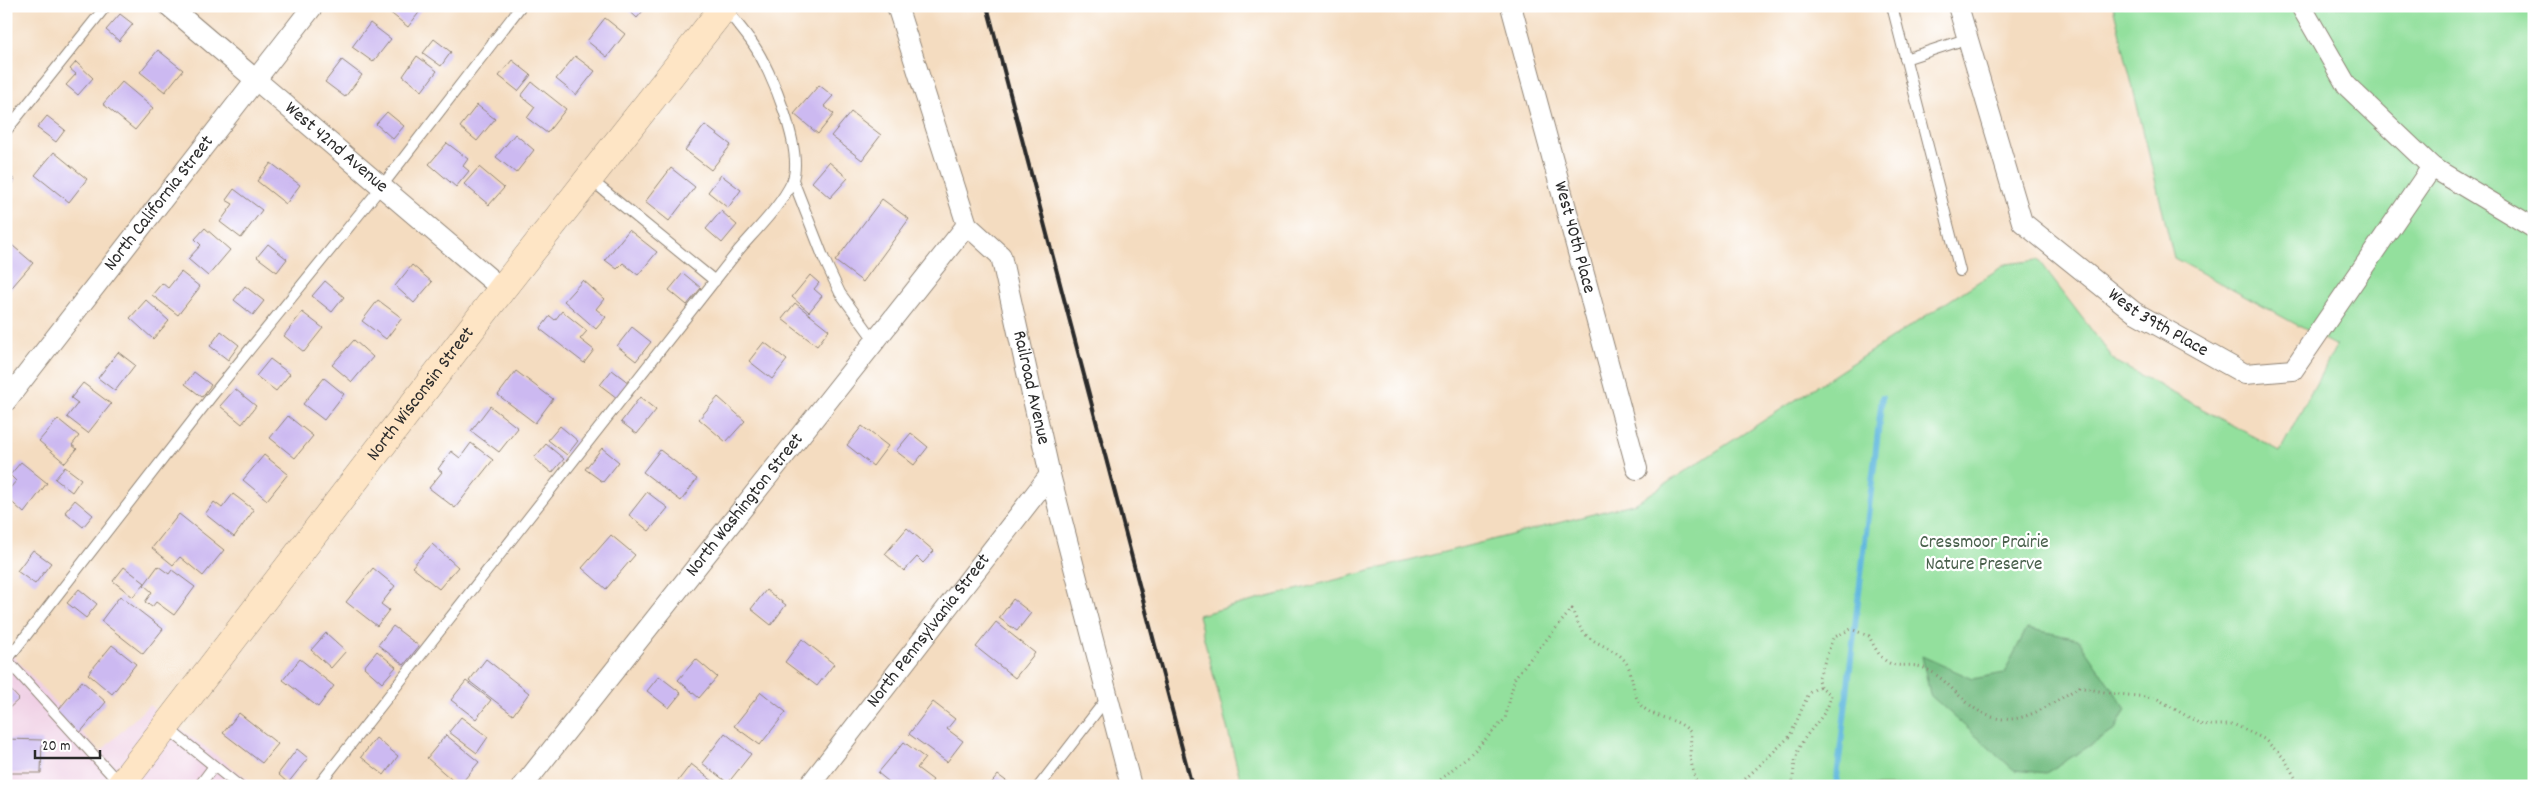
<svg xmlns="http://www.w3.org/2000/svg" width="2540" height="792" font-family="Dekko,sans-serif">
<rect width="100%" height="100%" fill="#fff"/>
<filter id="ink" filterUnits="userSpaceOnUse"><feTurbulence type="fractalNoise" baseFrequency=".02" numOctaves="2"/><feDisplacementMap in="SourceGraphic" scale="10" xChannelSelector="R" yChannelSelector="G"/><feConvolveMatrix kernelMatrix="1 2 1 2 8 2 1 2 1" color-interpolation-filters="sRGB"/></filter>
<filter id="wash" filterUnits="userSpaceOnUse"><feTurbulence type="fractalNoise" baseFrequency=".0096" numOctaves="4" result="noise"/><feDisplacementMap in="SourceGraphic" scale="20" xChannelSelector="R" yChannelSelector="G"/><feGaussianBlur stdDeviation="1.12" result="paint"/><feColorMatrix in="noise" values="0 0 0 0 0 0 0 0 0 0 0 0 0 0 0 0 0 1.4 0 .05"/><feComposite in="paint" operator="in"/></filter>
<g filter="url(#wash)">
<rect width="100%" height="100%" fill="#f4dcc0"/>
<polygon fill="#f0d0e5" points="6,648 100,752 149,705 257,786 6,786"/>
<polygon fill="#93e09d" stroke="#5f8664" points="2113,6 2534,6 2534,786 1242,786 1198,615 1636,503 2006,264 2038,260 2116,362 2280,451 2336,346 2174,258"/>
<polygon fill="#76be84" stroke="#507458" points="2027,628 2078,639 2126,709 2115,730 2046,773 2014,770 1930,695 1922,656 1973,679 2004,673"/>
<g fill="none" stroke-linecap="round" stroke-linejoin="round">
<polyline stroke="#61b8de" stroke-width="6" points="1836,786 1882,398"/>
</g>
<g id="blocks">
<g fill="#ccb9f1">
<polygon points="382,6 424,6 408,27"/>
<polygon points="624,6 647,6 637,18"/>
<polygon points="120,14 133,24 119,41 106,30"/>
<polygon points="605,18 625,34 607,57 587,41"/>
<polygon points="370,23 391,39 373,62 352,47"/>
<polygon points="434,39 451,52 441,66 423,53"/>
<polygon points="158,50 183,70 165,92 140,72"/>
<polygon points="417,56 437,71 422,91 403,76"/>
<polygon points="575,56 595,71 576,95 556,79"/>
<polygon points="342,60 362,75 345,97 325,82"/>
<polygon points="512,60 531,75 518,91 499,76"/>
<polygon points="76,62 93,78 78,95 66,85 76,74 70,69"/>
<polygon points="122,82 153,108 135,130 103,104"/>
<polygon points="532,82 566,109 547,133 527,118 535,107 521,96"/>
<polygon points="819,85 833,96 824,106 834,114 818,134 794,114"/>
<polygon points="477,105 495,119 477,141 460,127"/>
<polygon points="387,112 404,126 393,139 376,124"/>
<polygon points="851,112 881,135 862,160 831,136"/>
<polygon points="47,116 65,130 56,142 37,128"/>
<polygon points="705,125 731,145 711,170 685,150"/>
<polygon points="515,134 534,150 516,173 496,157"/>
<polygon points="447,143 468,159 463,166 469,171 456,187 429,164"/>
<polygon points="54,152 87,179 69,202 35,175"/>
<polygon points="829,162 848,178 830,198 812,182"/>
<polygon points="271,163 300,185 286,204 257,181"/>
<polygon points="479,167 504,188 489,205 464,184"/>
<polygon points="671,168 695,187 669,221 645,202"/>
<polygon points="6,173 15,180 6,190"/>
<polygon points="721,175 741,190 728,208 708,192"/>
<polygon points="234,189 262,210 241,238 220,222 233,204 226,200"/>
<polygon points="882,199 909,219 863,282 835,261"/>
<polygon points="721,211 737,225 722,243 706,229"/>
<polygon points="205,228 230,250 208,276 188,259 201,245 195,239"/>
<polygon points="629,230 657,252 638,275 623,263 617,269 605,260"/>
<polygon points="6,240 33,263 6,294"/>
<polygon points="268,244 287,259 277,272 257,257"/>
<polygon points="412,265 432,282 414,303 395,286"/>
<polygon points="181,272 200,287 178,315 152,295 162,283 168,288"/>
<polygon points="683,273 701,288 687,305 669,290"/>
<polygon points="810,275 819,283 814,289 822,296 809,312 792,297"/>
<polygon points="583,280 604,299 596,309 606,317 596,329 564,301"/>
<polygon points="325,281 344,297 332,312 312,296"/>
<polygon points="245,286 264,301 253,315 234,300"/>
<polygon points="146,300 169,321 153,339 130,318"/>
<polygon points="378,300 402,318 386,339 362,321"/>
<polygon points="795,303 829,330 817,346 782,319"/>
<polygon points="562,311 587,331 580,339 594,350 584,363 540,329 550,316 555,320"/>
<polygon points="302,312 323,328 304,352 284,336"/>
<polygon points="632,327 651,342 636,361 617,346"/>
<polygon points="221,331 239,345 228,360 210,346"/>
<polygon points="354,340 373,357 352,382 332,365"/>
<polygon points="764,342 787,360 772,379 749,361"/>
<polygon points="118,352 135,365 115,391 98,378"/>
<polygon points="270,359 290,374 276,391 256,376"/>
<polygon points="612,370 629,383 617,398 600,385"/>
<polygon points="516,371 553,399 535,423 498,395"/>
<polygon points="194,372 211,385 202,397 185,384"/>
<polygon points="324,378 344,394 324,420 303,404"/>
<polygon points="83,383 111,404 88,433 67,417 78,403 71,398"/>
<polygon points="235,389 256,406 242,424 220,406"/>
<polygon points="640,397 656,410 637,434 621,422"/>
<polygon points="718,397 745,421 726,442 699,419"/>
<polygon points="490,406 518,428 499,452 471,431"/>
<polygon points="288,416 313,436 295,458 270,438"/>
<polygon points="58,419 79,436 72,445 77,449 65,463 39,441"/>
<polygon points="560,426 578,441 567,455 548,440"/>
<polygon points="862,426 888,446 873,466 847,445"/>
<polygon points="911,433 928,447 914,465 896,451"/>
<polygon points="471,443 493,460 455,508 429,488 442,472 438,469 451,451 460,458"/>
<polygon points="546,444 564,459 552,473 534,458"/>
<polygon points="602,448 619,462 603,482 585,469"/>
<polygon points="660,450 697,479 681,501 643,472"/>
<polygon points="264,455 288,474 267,500 243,480"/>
<polygon points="21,462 47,483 24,513 6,497 6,493 16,481 10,475"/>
<polygon points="65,467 81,479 72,492 55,479"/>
<polygon points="647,492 668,508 649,531 629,515"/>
<polygon points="233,494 254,510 234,537 205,514 214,502 222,508"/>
<polygon points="75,500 93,515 83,527 65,512"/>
<polygon points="179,514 224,550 203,576 180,557 173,565 152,548"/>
<polygon points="907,528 934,551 923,563 917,557 904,571 885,554"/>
<polygon points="611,535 635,555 606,589 582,568"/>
<polygon points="432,544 458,567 439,589 412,567"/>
<polygon points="33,550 51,563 35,584 17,571"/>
<polygon points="158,566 169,574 172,570 195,587 174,615 156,602 152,607 145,602 152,592 144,585"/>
<polygon points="124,567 145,583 133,597 113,581"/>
<polygon points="373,568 395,586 381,604 389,610 377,626 346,602"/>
<polygon points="79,589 97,604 86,618 67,603"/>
<polygon points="766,590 786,605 771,625 751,609"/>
<polygon points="120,596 163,629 143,654 101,621"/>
<polygon points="1013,599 1031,613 1017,631 999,618"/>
<polygon points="996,622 1035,653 1015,678 976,647"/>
<polygon points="393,626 419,646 404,665 378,645"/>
<polygon points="326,633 346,651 331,668 311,650"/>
<polygon points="802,639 834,664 817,686 785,662"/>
<polygon points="112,645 136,664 112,694 88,674"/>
<polygon points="377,651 396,667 382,683 364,667"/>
<polygon points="300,659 334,686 318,707 283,680"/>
<polygon points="486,659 529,693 513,715 469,681"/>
<polygon points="696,659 717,677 699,698 678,680"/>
<polygon points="659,676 681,693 669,708 647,691"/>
<polygon points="82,681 106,702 79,734 55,714"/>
<polygon points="466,681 491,700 476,719 451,700"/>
<polygon points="6,685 19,699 6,711"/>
<polygon points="761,692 786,712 760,745 734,726"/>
<polygon points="933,702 955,719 947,729 963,741 947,762 909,734"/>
<polygon points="239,713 278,744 262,763 223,733"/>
<polygon points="461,717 488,737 477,753 449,732"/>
<polygon points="725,733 751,754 728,783 702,763"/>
<polygon points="446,735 479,762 459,786 427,758"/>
<polygon points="376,738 398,756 384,775 361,757"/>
<polygon points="6,739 42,740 41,773 6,773"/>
<polygon points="904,742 925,758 917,768 933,780 929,786 894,786 878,773"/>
<polygon points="297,749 308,758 288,783 278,774"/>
<polygon points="691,764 719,786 674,786"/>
<polygon points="998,775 1013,786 989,786"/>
</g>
</g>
</g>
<g filter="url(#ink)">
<use href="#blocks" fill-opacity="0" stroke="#908476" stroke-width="1"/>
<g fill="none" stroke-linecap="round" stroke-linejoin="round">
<g stroke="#908476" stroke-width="12">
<g id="lane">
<polyline points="1892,6 1960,271"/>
<polyline points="1905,59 1966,39"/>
<polyline points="6,131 106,6"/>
<polyline points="590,179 715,281"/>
<polyline points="793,180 824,259 840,293 875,341"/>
<polyline points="6,659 120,784"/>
<polyline points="7,660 211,397 382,186 521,6"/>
<polyline points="166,727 239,786"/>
<polyline points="199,786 214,766"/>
<path d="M318 786 738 251C756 230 780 207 792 182 805 152 771 70 753 44 745 32 734 20 725 8"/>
<polyline points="1039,786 1108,697"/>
</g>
</g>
<g stroke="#908476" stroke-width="22">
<g id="street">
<path id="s1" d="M169 6 502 289"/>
<path id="s2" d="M897 6 967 225 1001 256 1050 475 1131 786"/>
<path id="s3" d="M1511 6 1637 469"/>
<path id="s4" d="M1958 6 2022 222 2134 312 2245 374 2293 370 2432 167"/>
<polyline points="2301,6 2347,86 2432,167 2534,228"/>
<path id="s5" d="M6 401 313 6"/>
<path id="s6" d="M523 786 967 225"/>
<path id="s7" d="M809 786 1050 475"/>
</g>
</g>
<g stroke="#908476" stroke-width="29">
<g id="secondary">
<path id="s8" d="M120 786 502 289 725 6"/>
</g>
</g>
<g stroke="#908476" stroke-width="3" stroke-dasharray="1 4" stroke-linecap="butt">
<path d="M1433 786 1475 750 1505 719 1515 677 1572 609C1575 617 1579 627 1584 633 1596 646 1618 648 1627 664 1635 678 1631 699 1645 709 1660 720 1679 718 1691 733L1690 758 1697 786"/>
<polyline points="1738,786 1790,736 1809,693 1820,686"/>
<path d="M1792 786C1794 771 1794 757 1801 744 1810 728 1829 714 1831 695L1820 686 1818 680 1833 638 1851 629 1869 636C1875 648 1882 664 1897 665 1906 666 1915 664 1924 668 1939 674 1951 688 1963 699 2005 738 2037 713 2079 687L2109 693 2156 698 2202 725H2235L2264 739 2284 758 2300 786"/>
</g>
<use href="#lane" stroke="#fff" stroke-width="10"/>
<use href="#street" stroke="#fff" stroke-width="20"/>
<use href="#secondary" stroke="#fee5c5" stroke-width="28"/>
<polyline stroke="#2b2b2b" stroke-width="4" points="987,6 1192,786"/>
</g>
</g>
<g text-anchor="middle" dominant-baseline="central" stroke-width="4.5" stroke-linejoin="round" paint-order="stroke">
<g font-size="19" fill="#2b2b2b" stroke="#fff">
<text stroke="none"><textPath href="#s1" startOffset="219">West 42nd Avenue</textPath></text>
<text stroke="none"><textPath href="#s5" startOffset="250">North California Street</textPath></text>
<text stroke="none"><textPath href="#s3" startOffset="240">West 40th Place</textPath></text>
<text stroke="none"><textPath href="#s4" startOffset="395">West 39th Place</textPath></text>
<text stroke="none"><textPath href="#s2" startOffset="411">Railroad Avenue</textPath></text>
<text stroke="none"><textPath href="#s8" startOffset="494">North Wisconsin Street</textPath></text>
<text stroke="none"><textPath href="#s6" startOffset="358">North Washington Street</textPath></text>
<text stroke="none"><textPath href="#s7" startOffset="196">North Pennsylvania Street</textPath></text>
</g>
<g font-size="19" fill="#4a614d" stroke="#fff">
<text x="1984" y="543">Cressmoor Prairie<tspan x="1984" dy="22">Nature Preserve</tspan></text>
</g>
</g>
<rect width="2540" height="792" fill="none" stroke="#fff" stroke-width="25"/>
<path d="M35 750v8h65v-8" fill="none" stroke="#2b2b2b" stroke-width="2.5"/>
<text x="42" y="750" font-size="15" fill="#2b2b2b" stroke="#ffffff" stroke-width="4" paint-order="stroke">20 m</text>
</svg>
